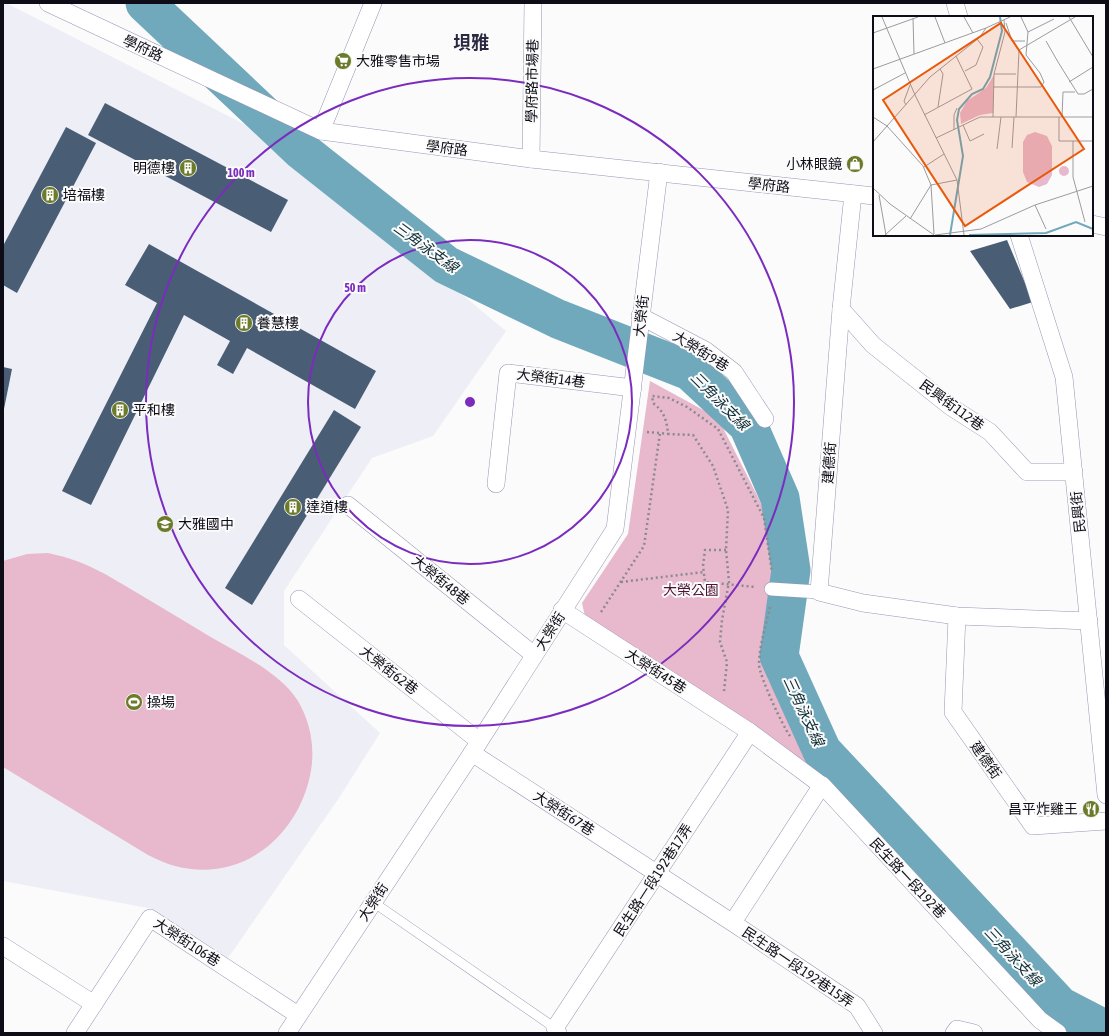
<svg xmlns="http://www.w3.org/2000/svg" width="1109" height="1036" font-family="'Asap Condensed','Noto Sans TC',sans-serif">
<rect width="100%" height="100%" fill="#fbfbfb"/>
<polygon fill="#eeeef6" points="3,3 6,3 252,128 288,153 326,182 506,331 433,436 372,458 284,591 284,645 380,733 339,798 228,958 153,909 3,881"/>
<g fill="#e8b8cc">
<polygon points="650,381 718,418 767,515 775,576 773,600 764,649 768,679 823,782 586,621 582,603 628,534"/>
<path d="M48 553C71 558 84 563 105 574 140 594 174 615 209 636 239 654 279 671 298 701 312 725 316 753 309 780 294 840 239 883 175 866 166 864 157 859 148 855L3 767V561L27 554Z"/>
</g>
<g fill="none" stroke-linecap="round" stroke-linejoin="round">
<polyline stroke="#6fa9bb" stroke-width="39" points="145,3 302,151 446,265 558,319 690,371 748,425 780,498 791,570 779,656 822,751 1060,1006 1106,1030"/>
</g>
<g fill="#495d75">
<polygon points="105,103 288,200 271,232 88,135"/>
<polygon points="66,127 96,143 17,293 3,285 3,246"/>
<polygon points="1007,240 1033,302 1010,309 970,251"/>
<polygon points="149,244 376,371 355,409 247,348 233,374 217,365 230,341 184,315 91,505 62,491 157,303 125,285"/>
<polygon points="3,367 12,369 4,409 3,409"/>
<polygon points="334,410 361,427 252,605 225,588"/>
</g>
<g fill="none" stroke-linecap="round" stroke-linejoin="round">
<g stroke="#9696b5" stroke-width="10">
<polyline id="service" points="373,902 555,1028"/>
</g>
<g stroke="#9696b5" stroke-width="14">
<polyline id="pedestrian" points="771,589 819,592"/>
</g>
<g stroke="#9696b5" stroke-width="18">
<g id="minor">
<polyline points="48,3 321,131 531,159 874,196"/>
<polyline points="955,3 959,17"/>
<polyline points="321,131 373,3"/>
<polyline points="531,159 533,3"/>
<polyline points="853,194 841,309 819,592 863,603 957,616 1089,621"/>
<polyline points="1092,224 1106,227"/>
<polyline points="1019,235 1064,377 1106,795"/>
<polyline points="841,309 873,345 951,407 990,432 1027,472 1074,472"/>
<polyline points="640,316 705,350 734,372 765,419"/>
<polyline points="496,484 508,373 633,388"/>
<polyline points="348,505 534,655"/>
<polyline points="299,599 479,741"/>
<polyline points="562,610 750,732 824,787 1040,1020 1058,1033"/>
<polyline points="957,616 953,712 1033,826 1106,821"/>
<polyline points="472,753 736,925 857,1006 874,1033"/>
<polyline points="733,922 822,785"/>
<polyline points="3,946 94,1004"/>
<polyline points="75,1033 150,918 298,1015"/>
<polyline points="287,1033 472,753 615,529 659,172"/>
<polyline points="558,1033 555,1028 750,732"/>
<polyline points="954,1033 957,1029 974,1033"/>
</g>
</g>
<g stroke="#8a8a8f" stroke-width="2.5" stroke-dasharray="2 3" stroke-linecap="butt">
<polyline points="647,432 660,433"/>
<polyline points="726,550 705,550 703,566 705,582 755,587"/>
<polyline points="621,582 704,572"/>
<path d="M770 607C766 626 759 646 759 665 760 677 782 725 790 736"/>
<polyline points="601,612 644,546 660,433 668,434"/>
<path d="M724 691 727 662 720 642 722 620 729 582 726 550 728 510 713 466 693 435 668 434C667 421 664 411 653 403L652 396 669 398 687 407 718 429 764 518 772 572"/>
</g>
<use href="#service" stroke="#fff" stroke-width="9"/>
<use href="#pedestrian" stroke="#fff" stroke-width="13"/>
<use href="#minor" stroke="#fff" stroke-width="17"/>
</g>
<g fill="none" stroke="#7b2cbf" stroke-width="2">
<circle cx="470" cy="402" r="162"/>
<circle cx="470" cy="402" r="324"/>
</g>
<defs>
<g id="supermarket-disc" transform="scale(0.9)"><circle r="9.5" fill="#6c7b29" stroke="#fbfbfb"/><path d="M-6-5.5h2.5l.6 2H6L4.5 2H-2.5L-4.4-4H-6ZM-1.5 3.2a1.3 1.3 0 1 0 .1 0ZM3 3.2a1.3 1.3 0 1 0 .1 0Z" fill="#fff"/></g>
<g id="shop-disc" transform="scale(0.9)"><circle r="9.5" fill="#6c7b29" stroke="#fbfbfb"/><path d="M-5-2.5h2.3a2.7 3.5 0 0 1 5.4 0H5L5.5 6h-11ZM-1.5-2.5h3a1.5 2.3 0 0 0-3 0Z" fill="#fff"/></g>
<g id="building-disc" transform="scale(0.9)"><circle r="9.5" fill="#6c7b29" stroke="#fbfbfb"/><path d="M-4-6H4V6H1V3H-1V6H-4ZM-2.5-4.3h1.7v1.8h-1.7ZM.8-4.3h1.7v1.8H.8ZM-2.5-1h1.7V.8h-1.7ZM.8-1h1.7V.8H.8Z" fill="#fff"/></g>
<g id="school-disc" transform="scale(0.9)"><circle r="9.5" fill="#6c7b29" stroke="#fbfbfb"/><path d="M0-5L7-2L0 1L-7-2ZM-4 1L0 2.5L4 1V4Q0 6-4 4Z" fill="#fff"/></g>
<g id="stadium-disc" transform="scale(0.9)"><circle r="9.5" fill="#6c7b29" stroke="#fbfbfb"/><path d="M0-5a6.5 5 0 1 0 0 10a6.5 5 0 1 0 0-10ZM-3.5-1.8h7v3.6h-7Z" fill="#fff"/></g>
<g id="restaurant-disc" transform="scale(0.9)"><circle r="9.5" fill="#6c7b29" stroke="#fbfbfb"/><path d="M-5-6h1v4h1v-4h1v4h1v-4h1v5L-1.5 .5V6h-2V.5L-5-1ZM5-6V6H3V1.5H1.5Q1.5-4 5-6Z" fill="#fff"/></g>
</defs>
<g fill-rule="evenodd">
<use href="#supermarket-disc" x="343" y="61"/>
<use href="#shop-disc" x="855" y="164"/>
<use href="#building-disc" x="188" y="168"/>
<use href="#building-disc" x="50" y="195"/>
<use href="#building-disc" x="244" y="323"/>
<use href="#building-disc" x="120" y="410"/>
<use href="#building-disc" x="293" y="507"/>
<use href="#school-disc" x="165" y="524"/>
<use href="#stadium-disc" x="134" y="702"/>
<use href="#restaurant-disc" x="1091" y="809"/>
</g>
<g text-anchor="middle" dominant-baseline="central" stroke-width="4" stroke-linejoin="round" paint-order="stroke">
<g font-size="14" fill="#0d0c17" stroke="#fbfbfb">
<text transform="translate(143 48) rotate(25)">學府路</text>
<text transform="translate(532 81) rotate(-89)">學府路市場巷</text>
<text transform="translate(447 148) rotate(7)">學府路</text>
<text transform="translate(769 185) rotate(6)">學府路</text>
<text transform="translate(641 316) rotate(-84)">大榮街</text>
<text transform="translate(701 351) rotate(32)">大榮街9巷</text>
<text transform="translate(551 378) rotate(7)">大榮街14巷</text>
<text transform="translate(952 405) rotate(36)">民興街112巷</text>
<text transform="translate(829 463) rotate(-86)">建德街</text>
<text transform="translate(1078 512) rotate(-96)">民興街</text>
<text transform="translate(441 580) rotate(39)">大榮街48巷</text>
<text transform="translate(550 631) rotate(-58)">大榮街</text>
<text transform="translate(389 670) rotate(38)">大榮街62巷</text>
<text transform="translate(656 671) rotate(33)">大榮街45巷</text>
<text transform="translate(986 760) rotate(55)">建德街</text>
<text transform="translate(564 813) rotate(33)">大榮街67巷</text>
<text transform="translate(908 878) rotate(47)">民生路一段192巷</text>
<text transform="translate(653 880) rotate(-57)">民生路一段192巷17弄</text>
<text transform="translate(373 902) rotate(-57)">大榮街</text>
<text transform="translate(187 942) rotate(33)">大榮街106巷</text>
<text transform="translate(798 967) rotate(34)">民生路一段192巷15弄</text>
</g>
<g font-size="14" fill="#0d0c17" stroke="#fbfbfb" text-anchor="start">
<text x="356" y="61">大雅零售市場</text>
<text x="842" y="164" text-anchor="end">小林眼鏡</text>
<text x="175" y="168" text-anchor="end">明德樓</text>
<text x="63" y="195">培福樓</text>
<text x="257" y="323">養慧樓</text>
<text x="133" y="410">平和樓</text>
<text x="306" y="507">達道樓</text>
<text x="178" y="524">大雅國中</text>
<text x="147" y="702">操場</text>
<text x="1078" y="809" text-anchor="end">昌平炸雞王</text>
</g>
<g font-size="14" fill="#4e1232" stroke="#fbfbfb">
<text x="691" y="590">大榮公園</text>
</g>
<g font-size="15" font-style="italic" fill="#102e36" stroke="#fbfbfb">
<text transform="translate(426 247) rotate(36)">三角泳支線</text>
<text transform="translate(720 401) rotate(45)">三角泳支線</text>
<text transform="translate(804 711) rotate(65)">三角泳支線</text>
<text transform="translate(1013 956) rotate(47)">三角泳支線</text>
</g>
<g font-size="18" font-weight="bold" fill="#2a2942" stroke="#fbfbfb">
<text x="471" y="42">垻雅</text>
</g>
</g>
<g transform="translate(873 16)">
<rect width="220" height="220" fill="#fbfbfb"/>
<path d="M121 59 120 97 107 99 88 108 87 97 94 85 113 72ZM162 116 174 120 179 130V159L174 168 166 171 154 166 150 156V126L154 119ZM186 155a5 5 0 1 1 10 0a5 5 0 1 1-10 0Z" fill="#e8b8cc"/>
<path fill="none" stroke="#6fa9bb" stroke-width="2" d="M77 219 90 140 84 104 86 93 99 78 110 73 117 61 129 15 127 1M96 219 173 217 203 206 220 213"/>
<path fill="none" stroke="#9c9ba0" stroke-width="1" d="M9 1 42 79 84 164 91 219M62 1 72 27M91 1 100 17M196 1 220 41M40 2 41 38M133 7 139 25H152M155 16 181 3M0 17 45 1M173 25 185 46M185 46 205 78H211L220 73M0 53 113 12 137 1M92 55 103 49 110 31 104 23M121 58H143M196 66 220 51M120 71H168L171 66 167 57 153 39 155 16 148 1M0 74 32 57M33 89 31 85 37 69M65 91 70 58 67 53M51 99 99 73 83 40M0 101 14 110 50 150 58 169 61 218M120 101 121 58 132 16 131 4M143 101 146 34 202 1M186 101V125H220M189 101 190 76H202M90 109 97 125 111 118M81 114V99L84 92M63 122 107 101H220M200 125V161L212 206M0 126 57 61 107 21 113 12M139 132 141 101M124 133 128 101M51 151 71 138M0 172 17 188 61 219M6 179 13 219M162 189 173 213M37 203 58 169 84 164M12 219 33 200M62 219 108 213 162 189 220 170"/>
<path fill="#e8590c" fill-opacity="0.15" stroke="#e8590c" stroke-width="2" d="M128 7 211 133 92 210 10 84Z"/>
<rect width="220" height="220" fill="none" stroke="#0d0c17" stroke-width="2"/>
</g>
<circle cx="470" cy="402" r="6" fill="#7b2cbf" stroke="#fbfbfb" stroke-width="2"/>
<g font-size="12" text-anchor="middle" font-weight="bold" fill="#7b2cbf" stroke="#fbfbfb" stroke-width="4" stroke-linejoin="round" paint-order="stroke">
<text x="241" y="177">100 m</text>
<text x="355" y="292">50 m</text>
</g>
<rect width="1109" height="1036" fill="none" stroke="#0d0c17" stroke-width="8"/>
</svg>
